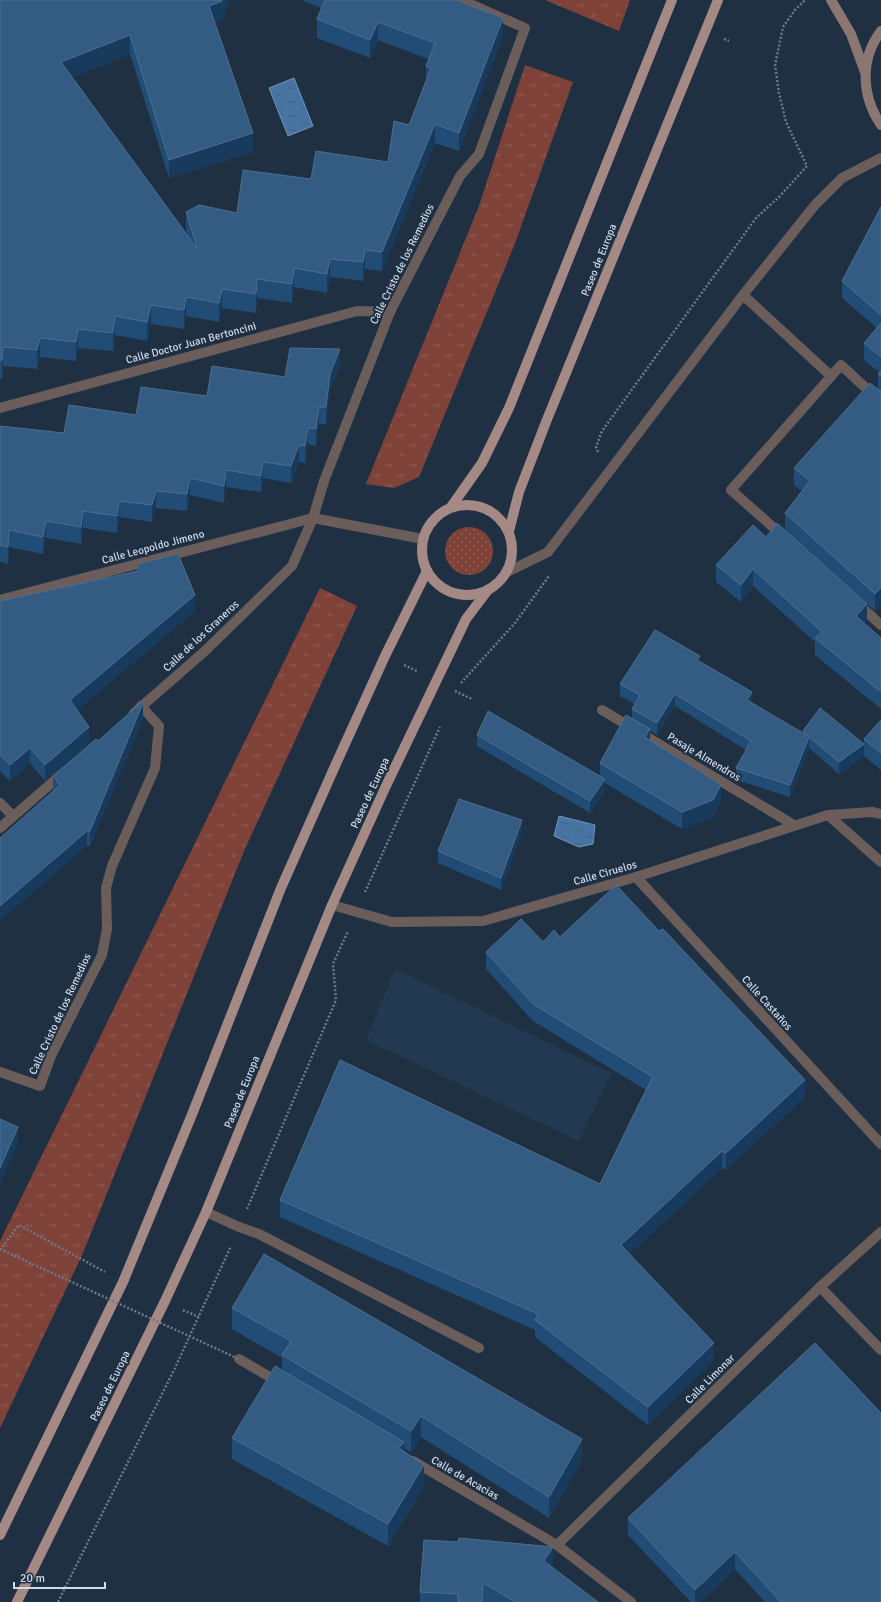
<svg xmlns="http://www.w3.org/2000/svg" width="881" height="1602" font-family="Signika,sans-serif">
<defs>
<pattern id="grass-dots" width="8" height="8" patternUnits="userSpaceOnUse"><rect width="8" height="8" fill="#7f4238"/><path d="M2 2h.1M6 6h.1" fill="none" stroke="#905d55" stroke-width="1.8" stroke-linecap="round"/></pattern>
<pattern id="park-tufts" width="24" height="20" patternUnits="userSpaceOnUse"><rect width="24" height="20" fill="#7f4238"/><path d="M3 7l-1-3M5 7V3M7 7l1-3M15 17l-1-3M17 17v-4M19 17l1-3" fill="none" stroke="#905d55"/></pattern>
<pattern id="water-ripples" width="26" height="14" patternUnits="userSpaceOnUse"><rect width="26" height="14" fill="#4774a3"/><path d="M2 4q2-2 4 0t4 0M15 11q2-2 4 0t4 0" fill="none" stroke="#435e79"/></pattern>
</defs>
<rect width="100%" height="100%" fill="#1f3043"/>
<polygon fill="#233951" points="395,969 611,1073 579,1141 366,1040"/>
<circle fill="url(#grass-dots)" cx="469" cy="551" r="24"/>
<g fill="url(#park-tufts)">
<polygon points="545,0 630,0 619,31"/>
<polygon points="525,65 573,82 514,246 419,477 394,488 366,484 479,206"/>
<polygon points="320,588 357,606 244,851 83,1253 0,1428 0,1241"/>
</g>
<g fill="url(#water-ripples)" stroke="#7093b7">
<polygon points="294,78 313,126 288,136 269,88"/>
<polygon points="559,816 595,825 593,844 579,847 554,836"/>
</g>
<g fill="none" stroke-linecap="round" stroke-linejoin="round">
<g stroke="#6c7a8a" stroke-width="2.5" stroke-dasharray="2 2" stroke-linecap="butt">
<polyline points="724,39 729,41"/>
<polyline points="598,452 596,447 602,431 756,218 780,196 807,166 786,122 779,93 775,65 783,27 795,10 805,0"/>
<polyline points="404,665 417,671"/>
<polyline points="461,683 515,623 549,576"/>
<polyline points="455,691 472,699"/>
<polyline points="365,892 440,727"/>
<polyline points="247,1209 336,1000 333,964 348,931"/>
<polyline points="0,1250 19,1225 105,1272"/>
<polyline points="183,1310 199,1317"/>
<polyline points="58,1602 175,1368 231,1246"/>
</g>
<polyline stroke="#6a5d5a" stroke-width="10" points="206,1212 239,1227 259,1234 479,1348"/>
<g stroke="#6a5d5a" stroke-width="10">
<polyline points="743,295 831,376"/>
<polyline points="0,408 357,311 390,312"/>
<polyline points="783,536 731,490 841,365 881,402"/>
<polyline points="507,572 548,552 743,295 815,205 842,178 881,158"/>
<polyline points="0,600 313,518 324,481 390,312 460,176 479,154 525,28 461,0"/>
<polyline points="857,603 881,625"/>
<polyline points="602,710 794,825"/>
<polyline points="134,713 205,651 292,566 313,518 423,539"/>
<polyline points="0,803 13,816"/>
<polyline points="828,815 881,862"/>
<polyline points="0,828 62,774"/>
<polyline points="636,877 881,1144"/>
<polyline points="332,905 392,922 483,921 636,877 828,815 872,812 881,814"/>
<polyline points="0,1072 40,1086 51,1056 102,955 107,929 106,888 112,866 155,768 159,726 141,706"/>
<polyline points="820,1287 881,1350"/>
<polyline points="239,1359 280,1383"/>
<polyline points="413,1461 557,1545 631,1602"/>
<polyline points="557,1545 820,1287 881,1232"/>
</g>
<g stroke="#8b7672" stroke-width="10">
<polyline points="831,0 851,34 865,72"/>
<path d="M881 31C859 60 862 97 881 125"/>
</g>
<g stroke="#a48984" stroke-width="10">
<circle cx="467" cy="550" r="45"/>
<polyline points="451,507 482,463 509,408 672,0"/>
<polyline points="509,531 519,492 546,422 718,0"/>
<polyline points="0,1535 123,1282 193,1112 281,888 335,766 385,656 427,571"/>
<polyline points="17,1602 165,1301 206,1212 332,905 385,788 466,619 488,590"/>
</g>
<polyline stroke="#6c7a8a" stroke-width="2.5" stroke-dasharray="2 2" stroke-linecap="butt" points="0,1249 239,1359"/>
</g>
<g fill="#214c75">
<polygon points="0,0 222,20 215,22 253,152 169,178 130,54 72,77 188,235 186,231 186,212 237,213 311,179 388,162 409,125 426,80 426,66 428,59 378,40 370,58 317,38 317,19 321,8 301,0 456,0 503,36 459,151 435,143 382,271 365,269 363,281 330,277 327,293 294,287 292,303 257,298 256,313 222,308 219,322 186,316 184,329 151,324 147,341 115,335 113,351 78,348 76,361 40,357 37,369 3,366 2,379 0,379"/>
<polygon points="881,207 881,605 875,611 785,530 785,513 802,491 794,485 794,468 878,390 878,374 879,372 864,360 864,343 877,328 842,298 842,281"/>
<polygon points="340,366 330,390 326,424 319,424 316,446 308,444 305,463 299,462 291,483 263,478 261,492 226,487 224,503 190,495 187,511 156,508 152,522 119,517 117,533 83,528 81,544 46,538 43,554 9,547 8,564 0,562 0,426 64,433 136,415 207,396 285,377"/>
<polygon points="766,537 867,621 864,624 881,638 881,709 815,655 815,642 753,586 741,602 716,582 716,565"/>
<polygon points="0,601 195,611 77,710 89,743 45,781 30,763 10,781 0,771"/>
<polygon points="700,662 752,703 803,733 803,731 864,744 864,739 881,720 881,770 864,756 839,774 809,748 790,797 736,780 736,768 746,750 675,706 657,735 650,731 650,740 721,802 713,817 682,829 605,783 605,791 590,813 477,746 477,735 600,776 600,763 632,719 632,709 635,704 620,696 620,684"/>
<polygon points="143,718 90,846 87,846 53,791 53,776 98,741"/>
<polygon points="522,832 501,890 438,863 438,851"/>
<polygon points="560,937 805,1097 726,1170 722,1168 629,1254 714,1360 648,1425 535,1337 535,1330 280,1217 280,1200 600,1184 646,1090 533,1021 486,969 486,952 543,942"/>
<polygon points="232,1308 582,1460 549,1518 421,1437 411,1452 404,1448 404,1451 424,1487 388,1546 232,1459 232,1438 282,1370 282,1358 232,1329"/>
<polygon points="881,1413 881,1602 765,1602 735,1569 700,1602 691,1602 628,1535 628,1518"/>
<polygon points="458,1542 553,1568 598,1602 420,1602 420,1592"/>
</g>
<g fill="#183a5c">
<polygon points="222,0 231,0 222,20 209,25 209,6"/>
<polygon points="503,18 503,36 459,151 459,133"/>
<polygon points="378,22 378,40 370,58 370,40"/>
<polygon points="130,35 130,54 61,81 61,62"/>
<polygon points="435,124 435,143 382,271 382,252"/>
<polygon points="253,133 253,152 169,178 169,160"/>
<polygon points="365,250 365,269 363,281 363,262"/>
<polygon points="330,259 330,277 327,293 327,274"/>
<polygon points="294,268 294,287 292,303 292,284"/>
<polygon points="257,279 257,298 256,313 256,294"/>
<polygon points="222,289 222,308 219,322 219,303"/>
<polygon points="186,297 186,316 184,329 184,310"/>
<polygon points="151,305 151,324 147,341 147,322"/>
<polygon points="115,316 115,335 113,351 113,333"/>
<polygon points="78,329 78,348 76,361 76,342"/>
<polygon points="40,338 40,357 37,369 37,350"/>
<polygon points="3,347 3,366 2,379 2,360"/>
<polygon points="340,349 340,366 330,390 326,424 326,407 330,374"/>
<polygon points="319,407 319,424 316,446 316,429"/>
<polygon points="308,428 308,444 305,463 305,446"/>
<polygon points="299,445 299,462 291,483 291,466"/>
<polygon points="263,462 263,478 261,492 261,476"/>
<polygon points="226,470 226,487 224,503 224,486"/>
<polygon points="190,478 190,495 187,511 187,494"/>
<polygon points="156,491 156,508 152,522 152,505"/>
<polygon points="119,501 119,517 117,533 117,516"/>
<polygon points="83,511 83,528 81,544 81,527"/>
<polygon points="46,521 46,538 43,554 43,537"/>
<polygon points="9,530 9,547 8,564 8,547"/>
<polygon points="753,569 753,586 741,602 741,585"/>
<polygon points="881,588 881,605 875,611 875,594"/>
<polygon points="195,595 195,611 70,716 70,700"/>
<polygon points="867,604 867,621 856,633 856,616"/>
<polygon points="700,656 700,668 697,660"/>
<polygon points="752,692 752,704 747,700"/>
<polygon points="675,694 675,706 657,735 657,723"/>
<polygon points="143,703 143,718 90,846 90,831"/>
<polygon points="89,727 89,743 45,781 45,765"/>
<polygon points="650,729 650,746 645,737"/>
<polygon points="809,737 809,748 790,797 790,785"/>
<polygon points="864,744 864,756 839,774 839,762"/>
<polygon points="30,748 30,763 10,781 10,765"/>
<polygon points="605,779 605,791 590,813 590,801"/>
<polygon points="721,785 721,802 713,817 682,829 682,812"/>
<polygon points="522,820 522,832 501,890 501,878"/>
<polygon points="87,831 87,846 0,921 0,906"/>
<polygon points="805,1080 805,1097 726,1170 726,1153"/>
<polygon points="18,1127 18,1144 0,1185 0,1168"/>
<polygon points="722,1151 722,1168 621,1262 621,1245"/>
<polygon points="714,1343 714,1360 648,1425 648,1407"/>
<polygon points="421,1416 421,1437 411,1452 411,1431"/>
<polygon points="582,1439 582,1460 549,1518 549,1497"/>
<polygon points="404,1442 404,1463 399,1448"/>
<polygon points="424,1465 424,1487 388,1546 388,1524"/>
<polygon points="553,1547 553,1572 544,1561"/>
<polygon points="735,1552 735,1569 700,1602 695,1602 695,1590"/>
<polygon points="483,1583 483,1602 482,1602"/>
</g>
<g fill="#345b81" stroke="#4c6f91">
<polygon points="0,0 222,0 222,1 209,6 253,133 169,160 130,35 61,62 198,250 186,212 199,205 237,213 243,170 311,179 316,151 388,162 394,121 409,125 431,68 426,66 435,43 378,22 370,40 317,19 325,0 456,0 503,18 459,133 435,124 382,252 365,250 363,262 330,259 327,274 294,268 292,284 257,279 256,294 222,289 219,303 186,297 184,310 151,305 147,322 115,316 113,333 78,329 76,342 40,338 37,350 3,347 2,360 0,360"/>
<polygon points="881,207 881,315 842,281"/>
<polygon points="881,323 881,357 864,343"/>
<polygon points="290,348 340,349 330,374 326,407 319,407 316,429 308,428 305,446 299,445 291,466 263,462 261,476 226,470 224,486 190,478 187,494 156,491 152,505 119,501 117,516 83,511 81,527 46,521 43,537 9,530 8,547 0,545 0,426 64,433 69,405 136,415 141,387 207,396 212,366 285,377"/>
<polygon points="881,371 881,376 878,374"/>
<polygon points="870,383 880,391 881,391 881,588 875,594 785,513 810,481 794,468"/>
<polygon points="777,523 867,604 856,616 881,638 881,692 815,638 822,632 753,569 741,585 716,565 753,525 766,537"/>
<polygon points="178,554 195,595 70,700 89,727 45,765 30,748 10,765 0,755 0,601 138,571 138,564"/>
<polygon points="655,630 700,656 697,660 752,692 747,700 808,736 803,731 820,708 864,744 839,762 809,737 790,785 736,768 751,741 675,694 657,723 632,709 640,695 620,684"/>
<polygon points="142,702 143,703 90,831 87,831 0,906 0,838 60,785 53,776 96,739 98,741"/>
<polygon points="488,711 605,779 590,801 477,735"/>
<polygon points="626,715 650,729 645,737 721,785 713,800 682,812 600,763"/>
<polygon points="881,720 881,753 864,739"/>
<polygon points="459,799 522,820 501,878 438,851"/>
<polygon points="616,885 659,931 663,929 805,1080 726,1153 722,1151 621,1245 714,1343 648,1407 535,1320 538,1314 280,1200 340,1060 600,1184 640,1102 653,1077 533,1004 486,952 521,919 543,942 554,930 560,937"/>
<polygon points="0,1119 18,1127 0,1168"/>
<polygon points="264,1254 582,1439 549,1497 421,1416 411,1431 282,1355 291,1341 232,1308"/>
<polygon points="815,1343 881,1413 881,1602 781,1602 735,1552 695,1590 628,1518"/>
<polygon points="275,1366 404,1442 399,1448 424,1465 388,1524 232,1438"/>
<polygon points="459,1538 553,1547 544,1561 598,1602 516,1602 483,1583 482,1602 458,1602 458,1594 420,1592 424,1540 458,1542"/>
</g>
<g text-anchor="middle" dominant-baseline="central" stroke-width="4" stroke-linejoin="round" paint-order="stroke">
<g font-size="11" fill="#d0dbe7" stroke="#1f3043">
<text transform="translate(599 260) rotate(-68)">Paseo de Europa</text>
<text transform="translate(402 264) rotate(-64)">Calle Cristo de los Remedios</text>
<text transform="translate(191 343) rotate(-15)">Calle Doctor Juan Bertoncini</text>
<text transform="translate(153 547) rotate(-15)">Calle Leopoldo Jimeno</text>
<text transform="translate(201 636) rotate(-43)">Calle de los Graneros</text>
<text transform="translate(704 757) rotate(31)">Pasaje Almendros</text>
<text transform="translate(370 793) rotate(-65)">Paseo de Europa</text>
<text transform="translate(605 873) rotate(-16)">Calle Ciruelos</text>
<text transform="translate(767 1003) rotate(48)">Calle Castaños</text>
<text transform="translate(60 1014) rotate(-65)">Calle Cristo de los Remedios</text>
<text transform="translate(242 1092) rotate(-68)">Paseo de Europa</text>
<text transform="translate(710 1379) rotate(-45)">Calle Limonar</text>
<text transform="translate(110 1386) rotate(-64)">Paseo de Europa</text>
<text transform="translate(465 1478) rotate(30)">Calle de Acacias</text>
</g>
</g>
<path d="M14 1582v6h91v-6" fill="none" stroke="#d0dbe7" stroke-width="2"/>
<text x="20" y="1582" font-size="12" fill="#d0dbe7" stroke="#1f3043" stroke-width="3" paint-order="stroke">20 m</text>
</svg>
